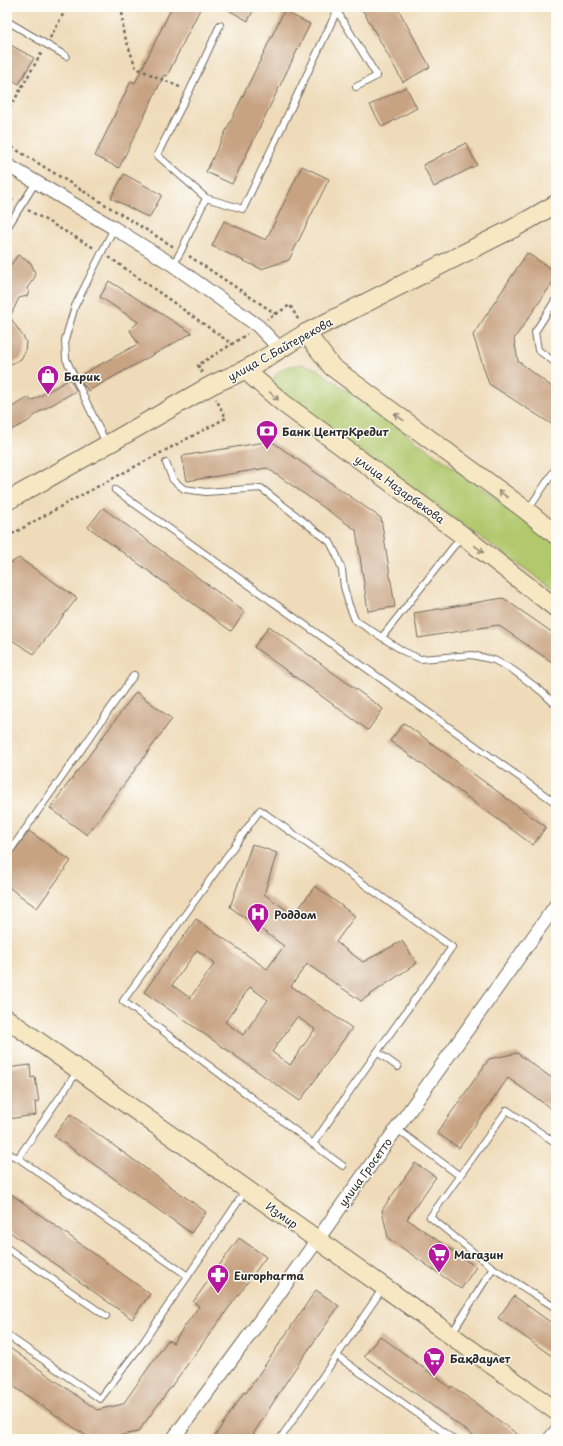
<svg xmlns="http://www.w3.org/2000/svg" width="563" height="1446" font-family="'Playpen Sans',sans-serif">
<rect width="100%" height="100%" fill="#fdfcf7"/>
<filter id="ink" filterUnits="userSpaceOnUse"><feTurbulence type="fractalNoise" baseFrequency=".025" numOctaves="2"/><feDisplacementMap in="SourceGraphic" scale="8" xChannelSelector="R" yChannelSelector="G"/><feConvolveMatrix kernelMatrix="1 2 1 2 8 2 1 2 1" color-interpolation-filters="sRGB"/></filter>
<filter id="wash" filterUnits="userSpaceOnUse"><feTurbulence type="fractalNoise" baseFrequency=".012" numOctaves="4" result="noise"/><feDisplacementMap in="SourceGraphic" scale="16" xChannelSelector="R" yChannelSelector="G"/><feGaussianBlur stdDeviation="0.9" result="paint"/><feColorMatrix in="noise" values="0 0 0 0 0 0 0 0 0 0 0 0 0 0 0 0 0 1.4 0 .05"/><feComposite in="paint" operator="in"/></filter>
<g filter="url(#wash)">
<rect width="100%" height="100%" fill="#efdbb9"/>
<path fill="#b1c86d" stroke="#6e7a4c" d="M301 364 317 369 556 542V591L275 392C268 371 285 367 301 364Z"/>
<g id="blocks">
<g fill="#c8a382" fill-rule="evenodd">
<polygon points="172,7 201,7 167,76 164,75 119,168 95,156 131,81 135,83"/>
<polygon points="223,7 255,7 248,21"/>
<polygon points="361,7 397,7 430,67 403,82"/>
<polygon points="284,11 310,24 232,184 206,172"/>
<polygon points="7,43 34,58 19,84 7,77"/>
<polygon points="406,87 417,108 382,127 370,105"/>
<polygon points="466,143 477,165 434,187 423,165"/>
<polygon points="302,166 329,179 289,260 261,269 212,246 224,221 266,240"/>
<polygon points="124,174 162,195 149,218 111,198"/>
<polygon points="527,253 556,272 556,278 514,339 518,361 556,390 556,427 489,384 473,335"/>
<polygon points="18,255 31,263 35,273 35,277 27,288 29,292 27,296 19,298 10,317 26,341 25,352 21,359 7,366 7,270"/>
<polygon points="109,281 192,333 88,391 85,386 84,387 79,376 138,344 130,330 138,322 100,297"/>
<polygon points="70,379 76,391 39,412 27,422 7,432 7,410 29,397 31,401"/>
<polygon points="271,441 381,518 395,607 368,611 356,530 267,468 187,481 182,456"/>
<polygon points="103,508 245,612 231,631 88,527"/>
<polygon points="19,558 77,598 34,654 7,637 7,565"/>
<polygon points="503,598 556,635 556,665 498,625 418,638 414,613"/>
<polygon points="269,626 383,709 368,730 254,647"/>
<polygon points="136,692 172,719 87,835 50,808"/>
<polygon points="404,723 546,827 533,845 390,741"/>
<polygon points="29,831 71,861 37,908 7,886 7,861"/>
<path d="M252 844 277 853 264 894 294 915 315 886 355 916 336 942 363 962 402 941 417 963 361 1001 307 964 291 986 352 1028 300 1101 144 992 196 919 267 969 284 946 230 907ZM197 950 215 963 190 998 172 985ZM250 987 268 1000 243 1035 225 1022ZM297 1017 315 1029 290 1065 272 1052Z"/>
<polygon points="517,1053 556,1081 556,1112 508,1078 459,1148 437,1133 489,1059"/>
<polygon points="30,1065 31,1078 35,1077 39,1102 35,1102 36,1115 7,1119 7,1068"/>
<polygon points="70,1114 206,1212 191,1233 54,1136"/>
<polygon points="415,1163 436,1177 407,1219 476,1267 461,1289 388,1238 382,1210"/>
<polygon points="7,1191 150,1294 132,1319 7,1230"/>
<polygon points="239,1238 266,1257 138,1432 101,1439 91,1439 7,1382 7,1346 97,1410 123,1404 168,1340 173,1343 199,1306 193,1302"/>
<polygon points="316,1290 339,1306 290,1376 250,1439 213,1439 244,1392 246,1393"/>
<polygon points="514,1296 556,1326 556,1359 498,1318"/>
<polygon points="380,1336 451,1388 452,1386 524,1439 478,1439 364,1356"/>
</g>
</g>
</g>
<g filter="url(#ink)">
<use href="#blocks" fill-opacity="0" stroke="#70695d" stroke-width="1"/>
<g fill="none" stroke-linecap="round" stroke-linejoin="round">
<g stroke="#70695d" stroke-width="8">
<g id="lane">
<polyline points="7,21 66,56"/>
<polyline points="220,25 189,92 157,155 206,198 243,209 337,11 377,76 356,87"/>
<polyline points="7,228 36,182"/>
<polyline points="173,265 181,251 206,198"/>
<polyline points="556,299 535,332 538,350 556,363"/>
<polyline points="106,443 66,359 65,340 75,306 114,228"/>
<polyline points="166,463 173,480 184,489 206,492 261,488 330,542 337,556 342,570 344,587 349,605 355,620 403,651 420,659 472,655 494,660 513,670 541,691 556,705"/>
<polyline points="115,490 556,803"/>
<polyline points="528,510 556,468"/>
<polyline points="382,637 461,537"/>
<polygon points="260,810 452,947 377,1052 313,1144 123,1001"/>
<polyline points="7,855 134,675"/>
<polyline points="377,1052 398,1067"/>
<polyline points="397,1129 460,1176"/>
<polyline points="556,1143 507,1110 430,1217 493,1268 556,1308"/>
<polyline points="313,1144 343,1166"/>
<polyline points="7,1153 18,1158 77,1072"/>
<polyline points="18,1158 188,1276 246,1190"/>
<polyline points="7,1248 106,1316"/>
<polyline points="452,1333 493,1268"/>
<polyline points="7,1335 100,1399 142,1344 188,1276"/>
<polyline points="337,1356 453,1439"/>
<polyline points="280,1439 383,1288"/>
<polyline points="545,1439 556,1426"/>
</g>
</g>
<g stroke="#70695d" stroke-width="15">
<g id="street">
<polyline points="7,165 114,228 173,265 258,326 280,349"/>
<polyline points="173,1439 248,1337 556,905"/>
</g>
</g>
<g stroke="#70695d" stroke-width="20">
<g id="secondary">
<polyline points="306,333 332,367 527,511 556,535"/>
<polyline points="245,370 283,403 462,535 556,608"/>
<path d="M7 501C74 464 141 425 208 387 220 380 234 376 246 369 267 358 286 345 306 333L514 228 556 204"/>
<polyline points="7,1019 384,1287 556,1411"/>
</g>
</g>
<g stroke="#70695d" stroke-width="2.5" stroke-dasharray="3 3" stroke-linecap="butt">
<polyline points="122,7 123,31 136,68 182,88"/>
<polyline points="50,38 67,7"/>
<polyline points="7,113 42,52"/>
<polyline points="7,144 174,247"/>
<polyline points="7,197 13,201"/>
<polyline points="28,210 94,248"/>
<polyline points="189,256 276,314 267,319"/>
<polyline points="109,257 232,344 247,334"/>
<polyline points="276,314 290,305 299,321"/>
<polyline points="202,373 198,365 232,344"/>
<polyline points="7,537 65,504 226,418 216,399"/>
</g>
<use href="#lane" stroke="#fff" stroke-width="6"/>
<use href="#street" stroke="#fff" stroke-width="13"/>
<use href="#secondary" stroke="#f7e8c3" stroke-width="18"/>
</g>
<defs><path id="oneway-shaft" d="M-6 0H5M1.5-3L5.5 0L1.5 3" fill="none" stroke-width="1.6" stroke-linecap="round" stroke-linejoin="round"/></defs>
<g stroke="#918a77">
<use href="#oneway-shaft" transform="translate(274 396) rotate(42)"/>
<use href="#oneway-shaft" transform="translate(399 417) rotate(-144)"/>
<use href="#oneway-shaft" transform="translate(503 494) rotate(-144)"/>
<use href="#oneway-shaft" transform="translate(479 549) rotate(38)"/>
</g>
</g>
<defs>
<g id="shop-pin" transform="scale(1.15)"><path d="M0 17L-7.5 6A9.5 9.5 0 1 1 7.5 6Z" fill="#b5179e" stroke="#fdfcf7"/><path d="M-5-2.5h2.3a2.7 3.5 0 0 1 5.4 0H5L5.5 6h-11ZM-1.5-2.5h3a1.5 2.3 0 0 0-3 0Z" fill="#fff"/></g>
<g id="bank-pin" transform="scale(1.15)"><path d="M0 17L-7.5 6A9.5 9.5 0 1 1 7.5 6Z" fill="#b5179e" stroke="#fdfcf7"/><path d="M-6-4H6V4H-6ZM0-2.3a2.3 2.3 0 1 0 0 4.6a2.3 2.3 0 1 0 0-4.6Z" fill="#fff"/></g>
<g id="hospital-pin" transform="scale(1.15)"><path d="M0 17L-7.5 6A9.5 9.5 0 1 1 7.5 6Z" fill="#b5179e" stroke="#fdfcf7"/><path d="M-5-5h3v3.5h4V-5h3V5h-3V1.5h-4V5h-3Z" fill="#fff"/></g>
<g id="supermarket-pin" transform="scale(1.15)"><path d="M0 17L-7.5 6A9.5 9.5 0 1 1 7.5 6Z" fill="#b5179e" stroke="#fdfcf7"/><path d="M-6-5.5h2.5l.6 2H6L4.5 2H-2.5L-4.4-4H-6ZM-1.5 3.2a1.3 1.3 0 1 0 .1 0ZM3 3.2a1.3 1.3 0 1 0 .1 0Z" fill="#fff"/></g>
<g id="pharmacy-pin" transform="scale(1.15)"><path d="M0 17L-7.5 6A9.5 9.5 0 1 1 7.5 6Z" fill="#b5179e" stroke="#fdfcf7"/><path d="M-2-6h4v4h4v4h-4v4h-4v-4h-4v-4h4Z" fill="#fff"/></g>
</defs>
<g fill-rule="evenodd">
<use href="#shop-pin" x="48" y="376"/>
<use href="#bank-pin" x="267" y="431"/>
<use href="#hospital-pin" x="258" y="914"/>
<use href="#supermarket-pin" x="439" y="1254"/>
<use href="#pharmacy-pin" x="218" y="1275"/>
<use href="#supermarket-pin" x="434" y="1358"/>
</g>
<g text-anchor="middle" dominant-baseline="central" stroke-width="3" stroke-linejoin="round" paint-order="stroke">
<g font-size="11" fill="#2b2b2b" stroke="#fdfcf7">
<text transform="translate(280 349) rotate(-29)">улица С.Байтерекова</text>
<text transform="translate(400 489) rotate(36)">улица Назарбекова</text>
<text transform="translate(365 1172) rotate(-54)">улица Гросетто</text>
<text transform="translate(282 1215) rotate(35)">Измир</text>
</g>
<g font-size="11" font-weight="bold" fill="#2b2b2b" stroke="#fdfcf7" text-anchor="start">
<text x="64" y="376">Барик</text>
<text x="282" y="431">Банк ЦентрКредит</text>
<text x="274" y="914">Роддом</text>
<text x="454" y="1254">Магазин</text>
<text x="234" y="1275">Europharma</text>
<text x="450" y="1358">Бақдаулет</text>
</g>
</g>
<rect width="563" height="1446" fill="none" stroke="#fdfcf7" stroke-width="24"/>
</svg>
